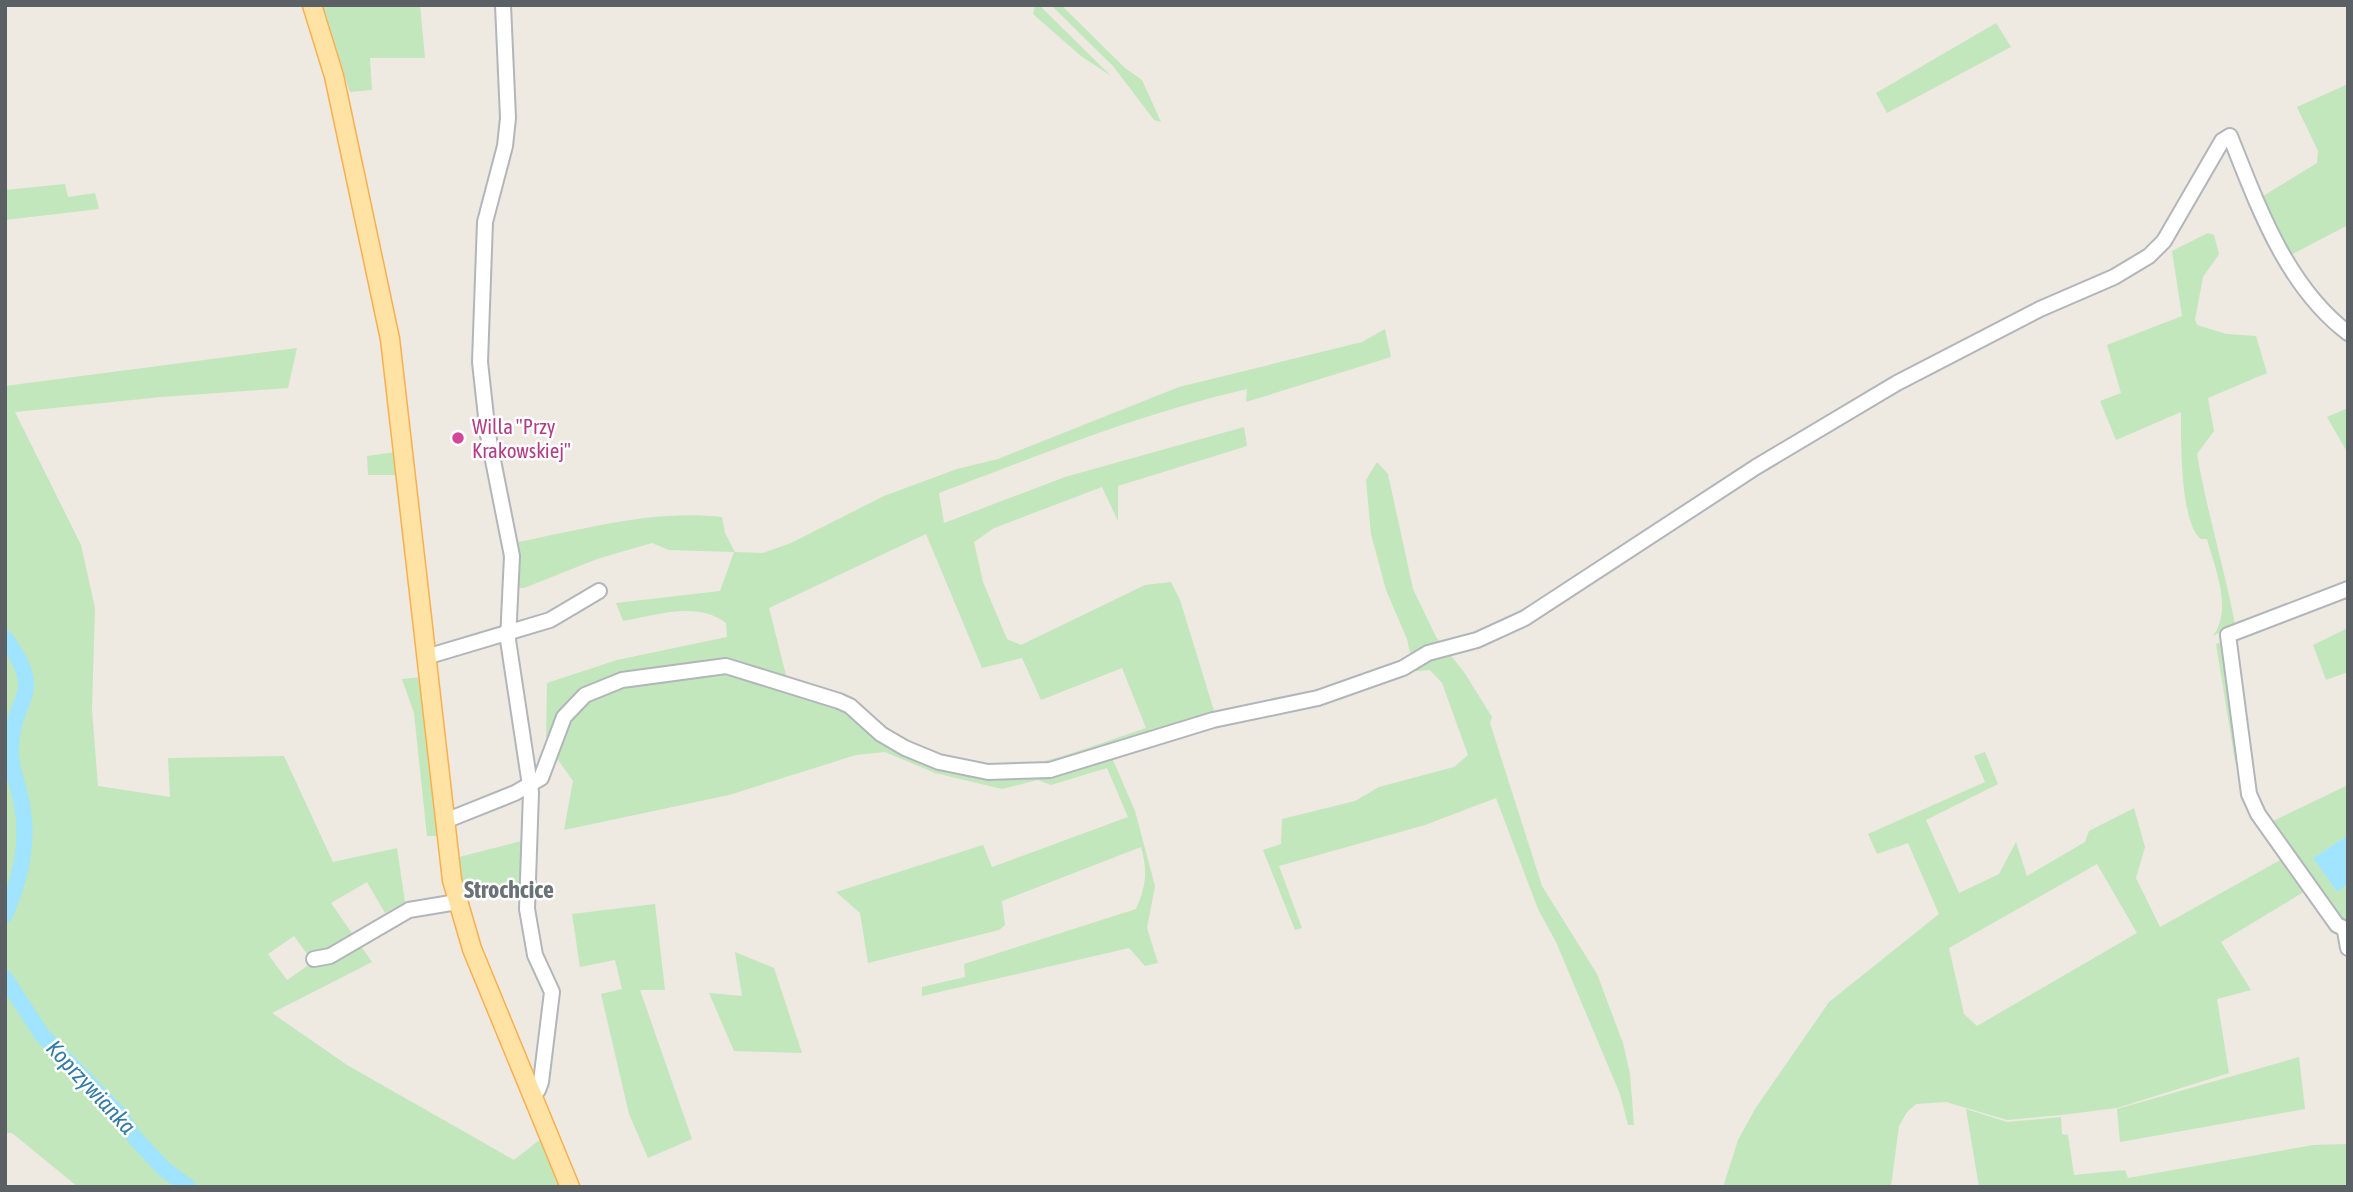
<svg xmlns="http://www.w3.org/2000/svg" width="2353" height="1192" font-family="'Asap Condensed',sans-serif">
<rect width="100%" height="100%" fill="#eee9e1"/>
<g fill="#c2e7bc" fill-rule="evenodd">
<polygon points="321,5 420,5 425,58 370,58 372,90 350,92"/>
<polygon points="1035,5 1039,5 1111,76 1081,56 1033,14"/>
<polygon points="1051,5 1061,5 1125,68 1142,80 1161,122 1154,120 1113,66"/>
<polygon points="1996,23 2011,47 1887,113 1876,93"/>
<polygon points="2348,84 2348,225 2289,256 2260,198 2317,163 2318,151 2297,107"/>
<polygon points="65,184 68,197 95,193 99,209 5,220 5,190"/>
<path d="M2208 233 2214 235 2219 254 2203 277 2195 320 2197 325 2226 334 2256 336 2267 373 2208 398 2214 431 2197 454C2207 512 2224 567 2235 624L2213 636C2233 608 2215 569 2207 539H2201C2180 523 2181 440 2181 412L2116 440 2100 401 2121 393 2107 345 2182 316 2172 251Z"/>
<path d="M1385 329 1391 357 1246 402 1247 389C1141 413 1040 455 939 493L944 523 1065 477 1244 427 1247 446 1118 486V521L1102 487 994 528 974 542 983 582 1007 639 1021 645 1145 585 1171 582 1180 600 1215 714 1120 753 1113 760 1135 811 1155 886 1147 928 1158 963 1145 966 1129 948 922 996V987L965 977 964 964 1136 909C1146 886 1148 871 1141 847L1002 901 1005 925 999 930 868 963 860 913 836 892 983 845 992 867 1128 817 1107 768 1051 785 1038 780 1002 789 935 773 885 752 856 755 729 795 564 830 573 781 546 743 547 683 617 660 727 637 726 623C697 601 657 615 623 621L616 603 720 591 734 552 669 550 652 543 597 559 524 588H514L513 543C581 530 652 509 722 517L725 533 735 552 763 553 791 543 884 496 957 469 998 459 1179 387 1362 342ZM926 534 982 668 1022 658 1041 700 1122 668 1146 728C1106 741 1064 758 1023 766 946 780 852 714 787 679L769 608Z"/>
<path d="M297 348 288 388 161 397 15 412 81 545 95 608 92 710 98 786 170 797 168 758 284 756 333 862 397 848 405 902 385 913 367 882 331 903 372 962 272 1013 347 1065 514 1160 542 1138 561 1187H78L12 1133H5V386ZM294 936 313 962 287 980 268 954Z"/>
<polygon points="2348,408 2348,449 2346,450 2327,417"/>
<polygon points="396,452 398,475 368,475 367,456"/>
<polygon points="1377,462 1388,474 1413,589 1436,637 1464,672 1492,717 1490,723 1542,886 1597,974 1623,1043 1630,1074 1634,1125 1628,1125 1620,1094 1556,942 1538,909 1496,798 1425,825 1279,866 1302,928 1295,930 1263,850 1281,844 1282,819 1355,801 1379,787 1454,767 1468,755 1442,683 1430,670 1406,672 1411,657 1407,639 1386,590 1371,534 1366,480"/>
<polygon points="2348,628 2348,672 2326,680 2313,645"/>
<polygon points="2219,643 2226,648 2244,791 2235,761 2216,644"/>
<polygon points="421,677 439,836 427,836 414,713 402,679"/>
<path d="M1985 752 1998 784 1926 820 1959 893 1999 874 2016 842 2027 876 2085 842 2089 831 2134 808 2145 847 2136 878 2160 927 2284 858 2307 890 2221 942 2251 990 2217 999 2229 1073 2117 1108 2061 1115 2007 1120 1946 1102 1916 1104 1907 1112 1899 1126 1891 1187H1723L1738 1140 1755 1109 1829 1002 1939 914 1908 843 1877 854 1868 834 1985 782 1974 756ZM2097 864 2137 933 1977 1026 1964 1014 1949 948Z"/>
<polygon points="2348,785 2348,835 2313,858 2337,892 2348,884 2346,927 2269,823"/>
<polygon points="533,838 531,870 521,870 519,887 464,895 455,858"/>
<polygon points="655,904 665,990 640,990 692,1139 648,1158 629,1114 601,994 622,989 615,960 580,967 572,914"/>
<polygon points="735,952 774,968 802,1053 734,1051 709,993 742,996"/>
<polygon points="2299,1057 2305,1109 2120,1142 2117,1109"/>
<polygon points="1966,1109 2007,1122 2061,1117 2062,1134 2068,1135 2074,1175 2125,1170 2128,1178 2313,1145 2348,1144 2348,1187 1979,1187"/>
</g>
<polygon fill="#a0e4ff" points="2348,835 2348,884 2337,892 2313,858"/>
<g fill="none" stroke-linecap="round" stroke-linejoin="round">
<g stroke="#a0e4ff" stroke-width="16">
<path d="M5 638C49 699 10 694 11 753 11 768 18 785 21 800 30 840 21 878 5 915"/>
<polyline points="5,978 42,1035 120,1115 135,1138 164,1169 188,1187"/>
</g>
<g stroke="#b2b6ba" stroke-width="18">
<g id="minor">
<polyline points="503,5 508,118 505,146 485,222 480,362 488,435 512,556 508,640 531,792 527,909 535,955 552,992 541,1082 538,1090 531,1095"/>
<polyline points="2348,589 2228,635 2249,794 2258,814 2337,925 2348,930"/>
<polyline points="426,657 550,620 599,591"/>
<path d="M445 821 515 793 541 778 564 717 585 695 622 680 726 666 839 701 850 706 881 734 905 748 939 762 988 772 1050 770 1213 720 1318 698 1403 668 1428 653 1477 640 1525 618 1756 467 1897 383 2040 309 2114 277 2149 256 2164 241 2222 141 2230 136C2258 206 2286 286 2348 333"/>
<polyline points="2345,931 2348,948"/>
<polyline points="314,959 330,956 409,910 457,902"/>
</g>
</g>
<g stroke="#faaf4e" stroke-width="21">
<polyline id="major" points="312,5 334,76 390,339 452,880 472,949 570,1187"/>
</g>
<use href="#minor" stroke="#fff" stroke-width="14"/>
<use href="#major" stroke="#ffe3a5" stroke-width="18"/>
</g>
<circle fill="#d1479c" stroke="#fff" stroke-width="2.5" cx="458" cy="438" r="7"/>
<g text-anchor="middle" dominant-baseline="central" stroke-width="5" stroke-linejoin="round" paint-order="stroke">
<g font-size="21" fill="#b23c85" stroke="#fff" text-anchor="start">
<text x="472" y="426">Willa "Przy<tspan x="472" dy="24">Krakowskiej"</tspan></text>
</g>
<g font-size="23" font-style="italic" fill="#337ca5" stroke="#fff">
<text transform="translate(91 1087) rotate(47)">Koprzywianka</text>
</g>
<g font-size="24" font-weight="bold" fill="#6b7275" stroke="#fff">
<text x="509" y="889">Strochcice</text>
</g>
</g>
<rect width="2353" height="1192" fill="none" stroke="#5a6063" stroke-width="14"/>
</svg>
